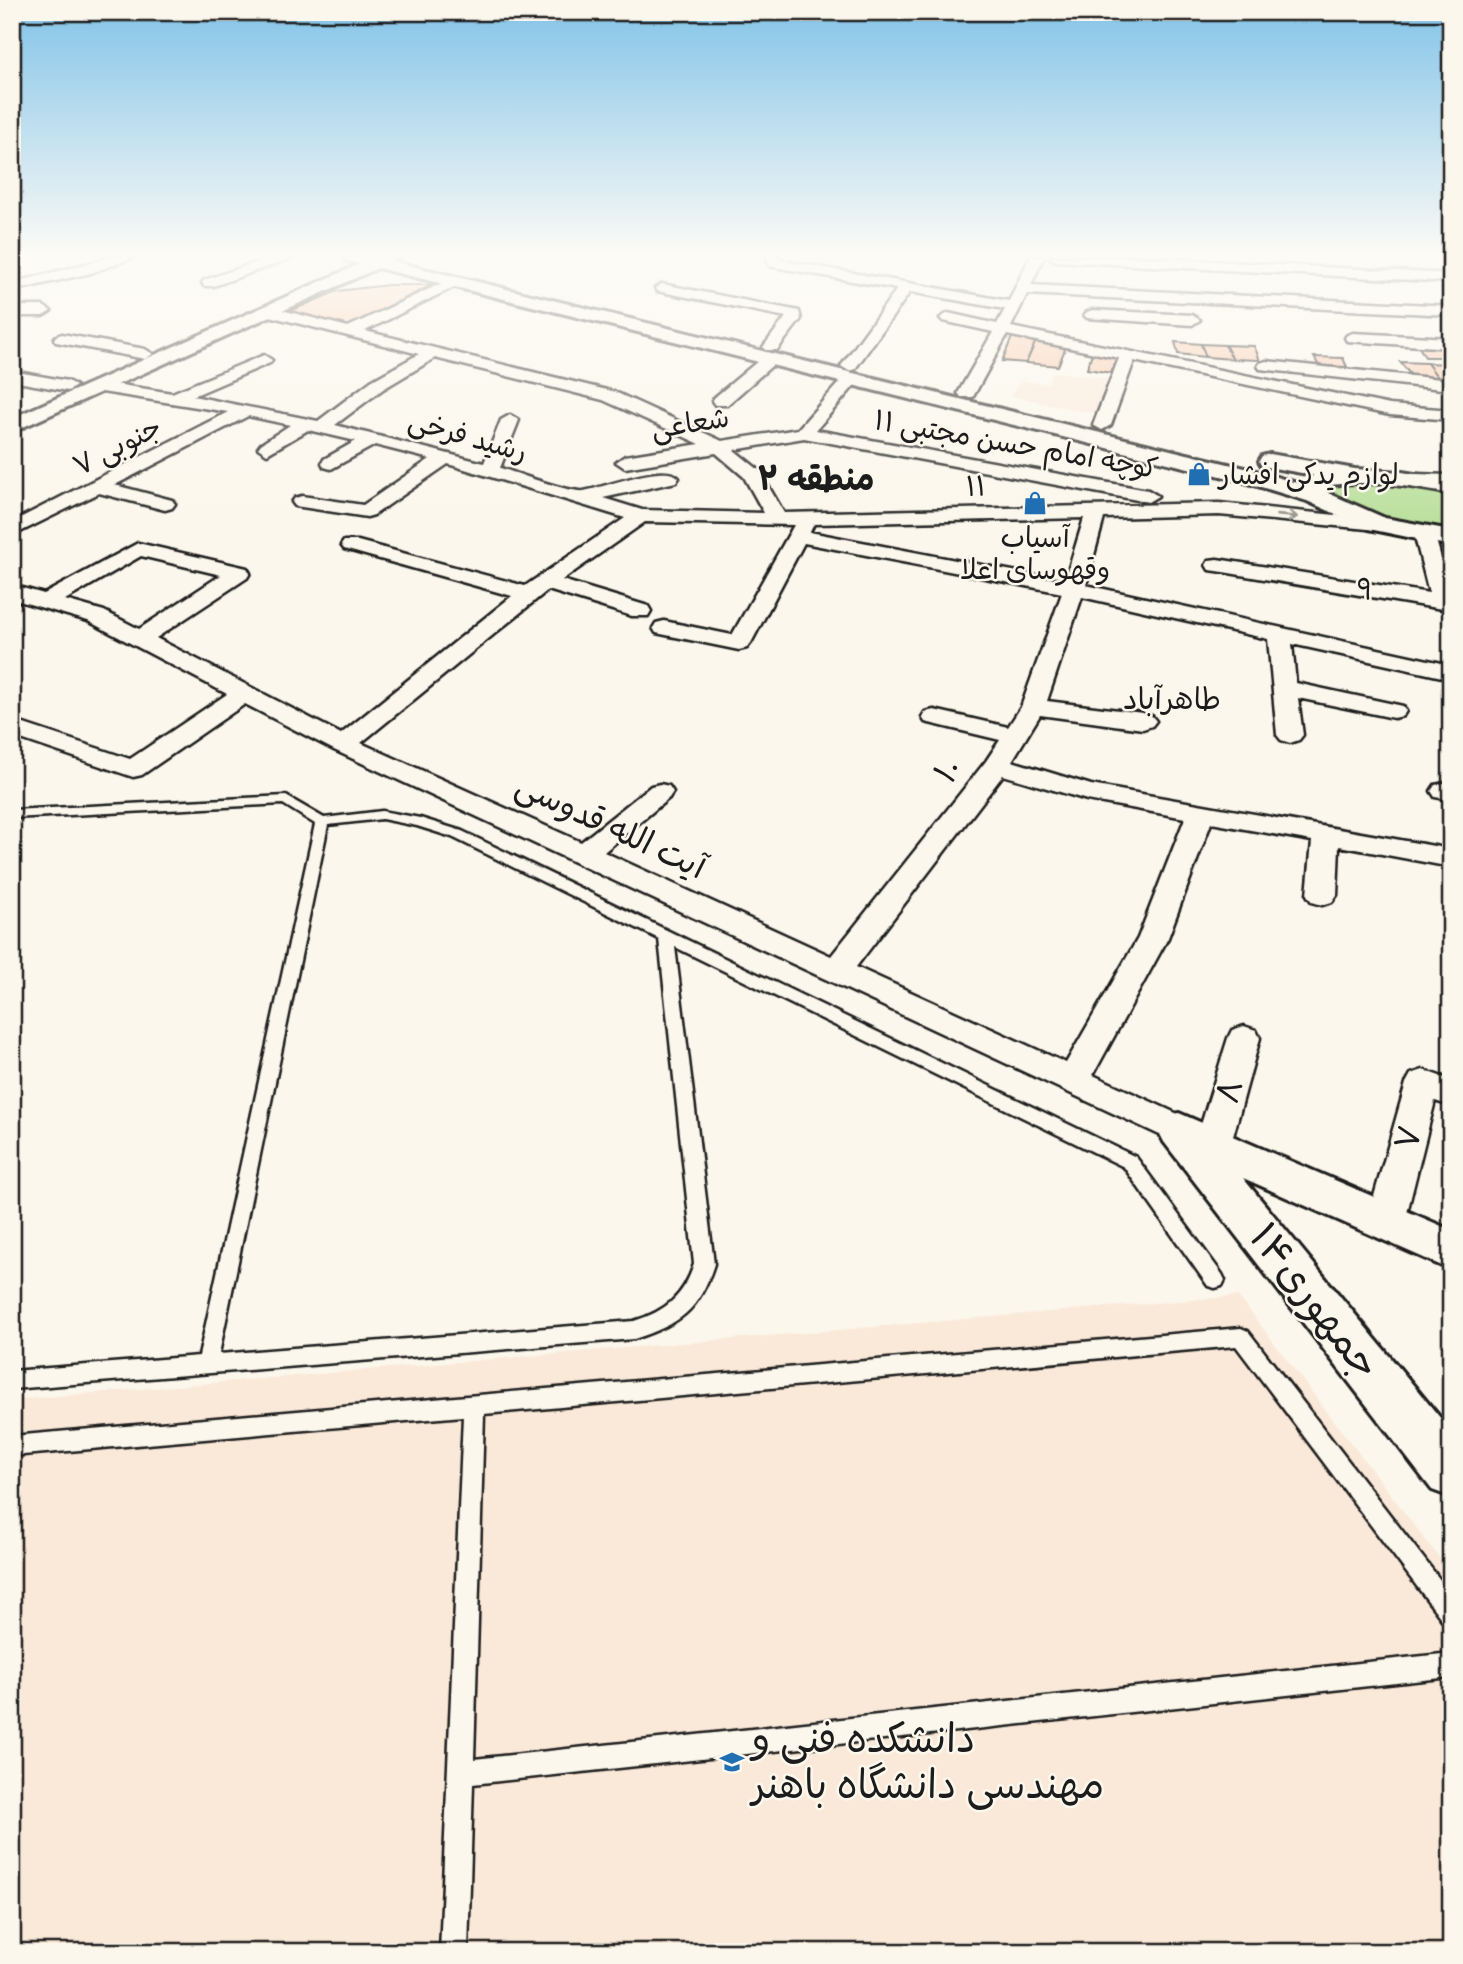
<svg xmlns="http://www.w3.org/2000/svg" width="1463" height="1964" font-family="Caveat,'Playpen Sans Arabic',sans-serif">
<rect width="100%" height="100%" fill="#fbf7ec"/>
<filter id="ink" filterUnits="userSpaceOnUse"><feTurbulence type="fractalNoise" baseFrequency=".0143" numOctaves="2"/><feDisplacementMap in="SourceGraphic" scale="14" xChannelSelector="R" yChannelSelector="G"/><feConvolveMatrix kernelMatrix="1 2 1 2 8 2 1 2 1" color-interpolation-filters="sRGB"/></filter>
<g filter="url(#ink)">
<g fill="#fae9d8">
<polygon points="1053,372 1110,378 1098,414 1011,396 1020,381 1047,384"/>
<polygon points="1238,1296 1451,1573 1451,1952 12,1952 12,1400"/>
</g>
<polygon fill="#b9df9a" stroke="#6a7e5b" stroke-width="2" points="1354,480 1396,483 1451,493 1451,532 1383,519 1331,496 1336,484"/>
<g fill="#f9c8a9" stroke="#1c1c1c" stroke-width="2">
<polygon points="388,285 432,285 349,326 288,312 337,291"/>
<polygon points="1012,337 1036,341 1026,363 1002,361"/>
<polygon points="1036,341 1066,347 1058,366 1026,363"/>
<polygon points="1175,342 1201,344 1206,357 1178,354"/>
<polygon points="1201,344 1225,345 1233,359 1206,357"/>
<polygon points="1225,345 1254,346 1260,360 1233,359"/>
<polygon points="1419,347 1449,348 1451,357 1425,357"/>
<polygon points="1092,353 1117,358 1111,373 1087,369"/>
<polygon points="1314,357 1343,358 1347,367 1319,366"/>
<polygon points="1400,362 1427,363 1440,380 1414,379"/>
<polygon points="1427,363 1451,364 1451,380 1440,380"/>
</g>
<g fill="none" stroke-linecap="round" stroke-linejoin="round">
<g stroke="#1c1c1c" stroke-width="5">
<g id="service">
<polygon points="1415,474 1451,475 1451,481 1412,479 1412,475"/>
<path d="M286 796 324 818 382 811 420 818 462 831 1136 1157 1222 1274 1225 1280 1222 1286 1215 1288 1208 1286 1124 1167 675 947 714 1264C699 1311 680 1324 634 1339L12 1389V1371L199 1356 315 824 283 804 12 818V810ZM382 819 417 826 452 837 659 939 694 1264C684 1296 666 1311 634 1321L219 1354 328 825Z"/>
<polygon points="1241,1328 1248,1331 1451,1594 1451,1625 1443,1621 1236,1346 484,1414 474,1759 1451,1653 1451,1677 473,1784 468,1952 440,1952 463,1416 12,1456 12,1436"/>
</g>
</g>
<g stroke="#1c1c1c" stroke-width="5">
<g id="minor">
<polygon points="113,257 135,257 91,273 12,291 12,283"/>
<polygon points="273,257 295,257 214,286 204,286 202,283 204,280"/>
<polygon points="767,257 781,257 781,260 1009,301 1030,257 1044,257 1031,285 1451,306 1451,315 1027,294 1011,327 1390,405 1451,410 1451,420 1390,415 1134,361 1111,425 1102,430 1093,425 1119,358 1007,335 973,397 961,397 958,393 993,332 943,321 940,318 948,313 997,324 1005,309 910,292 855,369 849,371 841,366 897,289 774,267 769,266"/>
<polygon points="1049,257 1139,257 1451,274 1451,282 1056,261"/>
<path d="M453 278 460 282 458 285 365 331 615 392 722 441 798 429 845 376 851 375 859 380 816 430 1148 490 1158 496 1148 502 804 438 734 450 759 470 784 513 1219 503 1385 520 1388 524 1385 528 1378 530 1219 515 1104 518 1086 585 1451 665V679L1292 644 1296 683 1403 706 1406 711 1403 716 1394 718 1298 698 1303 735 1299 740 1290 743 1281 740 1277 735 1268 639 1082 597 1047 701 1143 713 1152 716 1156 721 1152 726 1143 729 1040 715 1012 761 1091 785 1451 849V867L1339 846 1337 895 1332 902 1322 905 1312 902 1307 895 1312 841 1211 823 1168 938 1093 1075 1191 1120 1197 1130 1191 1140 1179 1144 334 750 245 704 142 775 133 777 12 736V720L130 759 227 694 88 621 12 599V585L44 594 138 543 247 568 250 573 247 578 156 638 341 734 512 596 344 549 341 545 344 541H358L525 586 625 518 448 464 374 515 367 517 295 506 292 502 295 498 302 496 363 505 430 459 375 445 331 469 324 467 322 463 324 459 356 441 308 430 267 454 258 448 261 444 290 425 248 416 115 485 172 500 175 504 172 508 165 510 99 493 12 536V522L228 412 102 392 94 387 96 383 102 382 172 393 264 355 272 360 270 363 193 396 318 421 371 381 419 354 265 315 262 312 265 309 270 307 348 327ZM435 358 603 400 700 444 625 456 616 462 625 468 716 453 744 477 764 513 642 510 603 498 676 482 679 478C666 462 603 488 584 491 570 493 517 473 500 468L519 420 510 415 501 420 484 463 335 425 383 389ZM1084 518 1065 581 810 532 814 524ZM645 522 794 525 732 635 664 621 656 623 653 628 656 633 739 650 747 648 751 643 804 543 1062 593 1021 707 1008 727 934 710 925 712 922 717 925 722 1000 740 986 761 831 956 604 852 669 798 673 792 669 786 660 784 651 786 581 842 361 743 548 590 632 616H648L651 611 648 606 562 580ZM141 556 221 575 139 629 104 611 65 600ZM1003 775 1087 800 1185 818 1138 938 1066 1063 856 967Z"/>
<polygon points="662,284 799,311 801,319 777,350 765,350 763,347 786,317 657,291 655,288"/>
<polygon points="12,306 43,306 51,311 43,316 12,316"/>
<polygon points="1092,310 1192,315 1200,320 1192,325 1087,318 1084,315 1087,312"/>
<polygon points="1353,333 1451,338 1451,348 1347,341 1345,338 1347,335"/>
<polygon points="62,334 145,349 153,354 145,359 56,342 54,339 56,336"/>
<polygon points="770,354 778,359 776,362 727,405 715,405 712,401 715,397 764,356"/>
<polygon points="1266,361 1451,380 1451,390 1260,369 1258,366 1260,363"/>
<polygon points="12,371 68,381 76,386 68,391 12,381"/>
<polygon points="1424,527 1431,529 1434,533 1451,593 1450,607 1442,609 1217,571 1209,570 1206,565 1209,560 1217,559 1429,593 1414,533 1417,529"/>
<polygon points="1444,783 1451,784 1451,800 1435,797 1431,791 1435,785"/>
<polygon points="1244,1026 1256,1030 1260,1038 1231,1144 1226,1154 1213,1158 1200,1154 1195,1144 1228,1038 1232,1030"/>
<polygon points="1423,1070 1451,1080 1451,1106 1435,1101 1405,1221 1399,1232 1386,1236 1373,1232 1367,1221 1406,1083 1411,1074"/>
</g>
</g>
<g stroke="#1c1c1c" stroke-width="6">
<polygon id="tertiary" points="1179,1113 1451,1230 1451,1270 1243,1178 1451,1431 1451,1497 1432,1490 1164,1142 1158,1130 1164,1118"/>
</g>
<g stroke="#1c1c1c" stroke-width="6">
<path id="secondary" d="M345 257H375L1249 469 1307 486 1313 475 1262 466 1259 461 1262 456 1270 454 1355 469 1402 472 1451 480V494C1412 487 1371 479 1331 485L1328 493 1385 518 1451 530V546L1369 529 1307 501 1241 481 378 268 12 432V418L360 264 347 261Z"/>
</g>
<g stroke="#1c1c1c" stroke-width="6">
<polygon id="primary" points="375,257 400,257 381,267 369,267 367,263"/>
</g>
<use href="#service" fill="#fbf7ec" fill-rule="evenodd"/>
<use href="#minor" fill="#fbf7ec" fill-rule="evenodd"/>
<use href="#tertiary" fill="#fbf7ec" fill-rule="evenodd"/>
<use href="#secondary" fill="#fbf7ec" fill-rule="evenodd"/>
<use href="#primary" fill="#fbf7ec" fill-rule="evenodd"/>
</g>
<defs><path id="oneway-shaft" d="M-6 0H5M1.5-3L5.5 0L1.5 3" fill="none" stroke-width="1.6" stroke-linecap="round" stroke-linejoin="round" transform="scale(1.75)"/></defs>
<use stroke="#97948e" href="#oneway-shaft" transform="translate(1287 516) rotate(5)"/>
</g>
<linearGradient id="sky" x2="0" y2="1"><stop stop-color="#82c3e8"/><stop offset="0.48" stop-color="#fdfbf6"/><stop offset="1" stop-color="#fdfbf6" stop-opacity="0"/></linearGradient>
<rect width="1463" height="532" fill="url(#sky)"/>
<defs>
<g id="shop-bare" transform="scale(1.89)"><path d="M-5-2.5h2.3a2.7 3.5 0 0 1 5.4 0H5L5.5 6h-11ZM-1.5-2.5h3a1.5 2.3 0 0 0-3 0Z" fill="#1f6fb2" stroke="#fbf7ec" stroke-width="2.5" paint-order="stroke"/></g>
<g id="university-bare" transform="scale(1.89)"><path d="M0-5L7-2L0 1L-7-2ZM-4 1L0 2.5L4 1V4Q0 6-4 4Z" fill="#1f6fb2" stroke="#fbf7ec" stroke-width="2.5" paint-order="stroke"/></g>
</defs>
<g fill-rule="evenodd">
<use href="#shop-bare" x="1199" y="474"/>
<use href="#shop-bare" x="1035" y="503"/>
<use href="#university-bare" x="732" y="1762"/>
</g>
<g text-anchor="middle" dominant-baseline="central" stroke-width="5" stroke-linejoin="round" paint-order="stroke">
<g font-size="28" fill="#1c1c1c" stroke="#fbf7ec">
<text transform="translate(690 423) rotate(-9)">شعاعی</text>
<text transform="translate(468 436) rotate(16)">رشید فرخی</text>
<text transform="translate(1016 444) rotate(10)">کوچه امام حسن مجتبی ۱۱</text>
<text transform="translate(117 446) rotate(-27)">۷ جنوبی</text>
<text transform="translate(976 486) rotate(-2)">۱۱</text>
<text transform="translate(1365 589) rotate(9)">۹</text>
</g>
<g font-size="28" fill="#1c1c1c" stroke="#fbf7ec" text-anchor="start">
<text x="1219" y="474">لوازم یدکی افشار</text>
<text x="1035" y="537" text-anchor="middle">آسیاب<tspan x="1035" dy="32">وقهوسای اعلا</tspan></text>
</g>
<g font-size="30" fill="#1c1c1c" stroke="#fbf7ec">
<text x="1172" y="699">طاهرآباد</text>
</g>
<g font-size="33" font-weight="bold" fill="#1c1c1c" stroke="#fbf7ec">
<text x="816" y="479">منطقه ۲</text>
</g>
<g font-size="33" fill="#1c1c1c" stroke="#fbf7ec">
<text transform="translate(948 770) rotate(-52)">۱۰</text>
<text transform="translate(611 826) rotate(25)">آیت الله قدوسی</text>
<text transform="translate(1229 1091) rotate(-74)">۸</text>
<text transform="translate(1408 1138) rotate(-75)">۷</text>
</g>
<g font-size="40" fill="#1c1c1c" stroke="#fbf7ec">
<text transform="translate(1315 1301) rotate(52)">جمهوری۱۴</text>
</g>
<g font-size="40" fill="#1c1c1c" stroke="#fbf7ec" text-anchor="start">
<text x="752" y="1739">دانشکده فنی و<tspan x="752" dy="46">مهندسی دانشگاه باهنر</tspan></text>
</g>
</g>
<rect width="1463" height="1964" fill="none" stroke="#fbf7ec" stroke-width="42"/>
<rect x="21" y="21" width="1421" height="1922" fill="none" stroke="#1c1c1c" stroke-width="2.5" filter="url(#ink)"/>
</svg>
